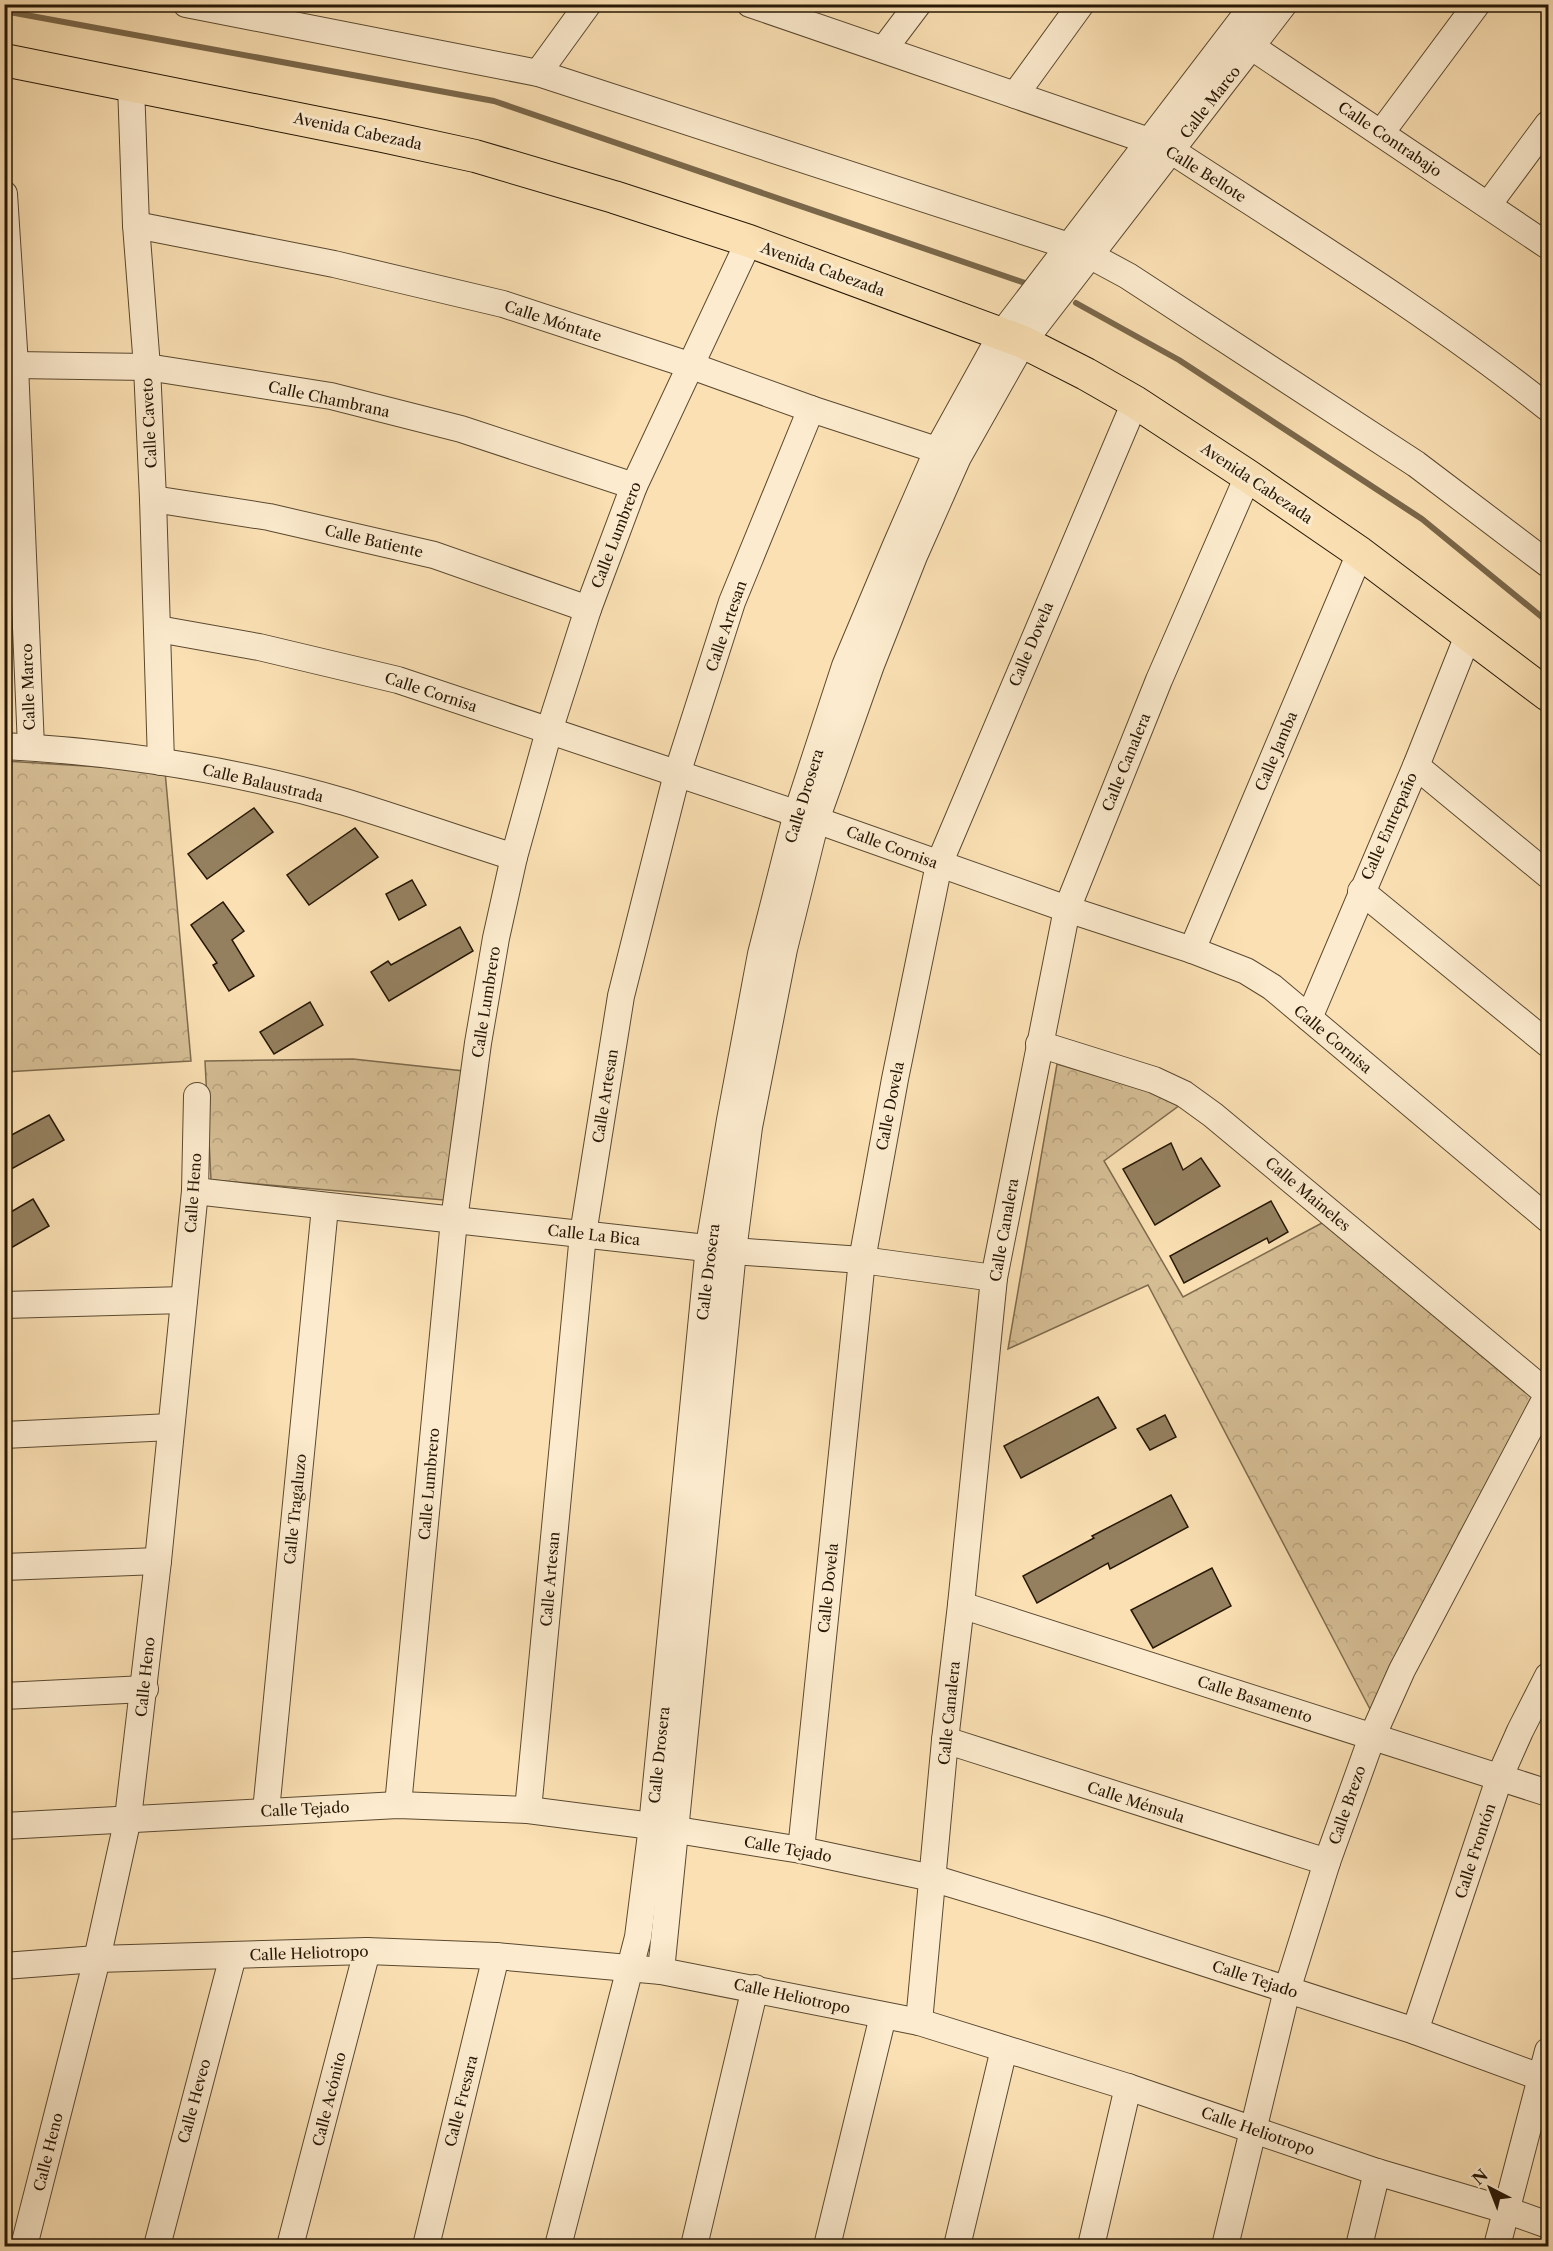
<svg xmlns="http://www.w3.org/2000/svg" width="1553" height="2251" font-family="'Libre Caslon Text',serif">
<defs>
<pattern id="park-crowns" width="20" height="18" patternUnits="userSpaceOnUse" patternTransform="scale(1.5)"><rect width="20" height="18" fill="#d6be95"/><path d="M2 6a3 3 0 1 1 6 0M12 15a3 3 0 1 1 6 0" fill="none" stroke="#b8a37f"/></pattern>
</defs>
<rect width="100%" height="100%" fill="#fae0b3"/>
<filter id="stains"><feTurbulence type="fractalNoise" baseFrequency=".00333" numOctaves="4"/><feColorMatrix values="0 0 0 0 .2 0 0 0 0 .09 0 0 0 0 .02 0 0 0 .5 -.17"/></filter>
<radialGradient id="worn" r=".72"><stop offset=".6" stop-color="#630" stop-opacity="0"/><stop offset="1" stop-color="#630" stop-opacity=".3"/></radialGradient>
<g fill="url(#park-crowns)" stroke="#7e6a4d" stroke-width="1.5">
<polygon points="5,761 165,771 191,1061 5,1072"/>
<polygon points="353,1059 464,1071 444,1200 211,1180 205,1061"/>
<polygon points="1057,1064 1184,1102 1104,1161 1183,1297 1322,1223 1535,1397 1371,1711 1148,1285 1008,1349"/>
</g>
<g fill="none" stroke-linecap="round" stroke-linejoin="round">
<g stroke="#7a674a" stroke-width="6">
<polyline points="4,11 494,101 1028,284"/>
<polyline points="1076,303 1179,360 1422,519 1548,622"/>
</g>
</g>
<g fill="#94805f" stroke="#261705" stroke-width="1.5">
<polygon points="254,808 273,832 207,879 188,854"/>
<polygon points="355,828 378,857 309,905 287,875"/>
<polygon points="412,880 426,905 399,920 386,894"/>
<polygon points="223,902 244,931 232,940 254,976 229,991 213,965 217,963 191,925"/>
<polygon points="460,927 473,951 389,1001 371,972 388,961 391,965"/>
<polygon points="310,1002 323,1025 274,1054 260,1032"/>
<polygon points="49,1115 64,1140 4,1173 4,1139"/>
<polygon points="1171,1143 1183,1170 1201,1158 1220,1186 1155,1225 1123,1169"/>
<polygon points="33,1199 49,1226 4,1252 4,1216"/>
<polygon points="1271,1201 1288,1232 1269,1243 1267,1238 1184,1283 1170,1256"/>
<polygon points="1098,1397 1116,1428 1021,1478 1004,1446"/>
<polygon points="1165,1415 1176,1437 1150,1450 1137,1429"/>
<polygon points="1171,1495 1188,1527 1110,1569 1108,1563 1037,1603 1023,1576 1094,1538 1092,1536"/>
<polygon points="1212,1568 1231,1606 1153,1648 1131,1610"/>
</g>
<g fill="none" stroke-linecap="round" stroke-linejoin="round">
<g stroke="#5b4930" stroke-width="28">
<g id="minor">
<polyline points="186,4 538,73 1069,246 1091,256 1128,276 1416,464 1548,564"/>
<path d="M750 4 1149 141 1172 151C1299 234 1429 313 1548 408"/>
<polyline points="1240,39 1548,246"/>
<polyline points="884,49 918,4"/>
<polyline points="538,73 588,4"/>
<polyline points="131,85 136,225 147,367 153,499 161,762"/>
<polyline points="1015,95 1081,4"/>
<polyline points="1381,133 1477,4"/>
<polyline points="4,194 15,365 31,747"/>
<polyline points="1488,205 1548,124"/>
<polyline points="136,225 334,264 503,304 689,365 811,409 955,456"/>
<polyline points="15,365 147,367 331,396 461,429 634,486"/>
<polyline points="153,499 269,517 434,555 588,609"/>
<polyline points="158,629 259,647 398,680 816,820 1067,909 1192,950 1246,971 1272,987 1548,1219"/>
<path d="M4 746C119 752 235 770 345 802 401 819 457 839 514 857"/>
<polyline points="1416,766 1548,875"/>
<polyline points="1361,891 1548,1044"/>
<polyline points="1192,950 1360,553"/>
<polyline points="1309,1018 1416,766 1469,633"/>
<polyline points="1039,1044 1154,1080 1184,1094 1213,1115 1548,1394 1402,1670 1372,1737 1327,1862 1287,1990 1225,2246"/>
<polyline points="195,1191 733,1251 862,1260 994,1278"/>
<polyline points="4,1305 184,1300"/>
<polyline points="4,1435 171,1427"/>
<polyline points="4,1567 158,1561"/>
<polyline points="961,1605 1548,1793"/>
<polyline points="4,1696 145,1689"/>
<polyline points="945,1740 1327,1862"/>
<polyline points="398,1805 454,1220 478,1043 496,938 514,857 549,731 588,609 634,486 749,241"/>
<polyline points="528,1810 583,1234 621,996 677,774 732,602 811,409"/>
<polyline points="266,1811 325,1207"/>
<polyline points="4,1826 398,1805 528,1810 652,1826 801,1850 932,1878 1103,1930 1415,2031 1540,2077"/>
<polyline points="801,1850 862,1260 895,1079 939,864 1135,402"/>
<polyline points="4,1966 97,1959 367,1951 496,1956 661,1971 919,2022 1128,2087 1377,2172 1506,2210 1548,2225"/>
<polyline points="661,1971 733,1251 749,1127 784,949 816,820 871,665 914,556 958,457 1023,342 1284,4"/>
<polyline points="919,2022 945,1740 961,1605 994,1278 1067,909 1159,680 1248,476"/>
<polyline points="1415,2031 1500,1776 1520,1731 1548,1676"/>
<polyline points="24,2246 97,1959 128,1818 158,1561 195,1191 197,1096"/>
<polyline points="157,2246 233,1956"/>
<polyline points="290,2246 367,1951"/>
<polyline points="426,2246 496,1956"/>
<polyline points="558,2246 638,1937 652,1826 709,1246 730,1120 761,954 797,813 845,666 896,545 938,449 1001,335 1254,4"/>
<polyline points="694,2246 755,1988"/>
<polyline points="827,2246 883,2016"/>
<polyline points="957,2246 1004,2049"/>
<polyline points="1091,2246 1128,2087"/>
<polyline points="1359,2246 1377,2172"/>
<polyline points="1497,2246 1548,2051"/>
</g>
</g>
<g stroke="#261705" stroke-width="34">
<polyline id="major" points="4,60 383,136 475,156 614,197 749,241 1023,342 1086,374 1135,402 1248,476 1360,553 1548,695"/>
</g>
<use href="#minor" stroke="#fcebce" stroke-width="26"/>
<use href="#major" stroke="#fae0b3" stroke-width="32"/>
</g>
<g text-anchor="middle" dominant-baseline="central" stroke-width="6" stroke-linejoin="round" paint-order="stroke">
<g font-size="15" fill="#261705" stroke="#fcebce">
<text transform="translate(1210 102) rotate(-52)">Calle Marco</text>
<text transform="translate(358 131) rotate(12)">Avenida Cabezada</text>
<text transform="translate(1390 139) rotate(34)">Calle Contrabajo</text>
<text transform="translate(1206 174) rotate(32)">Calle Bellote</text>
<text transform="translate(823 269) rotate(20)">Avenida Cabezada</text>
<text transform="translate(553 321) rotate(18)">Calle Móntate</text>
<text transform="translate(329 399) rotate(12)">Calle Chambrana</text>
<text transform="translate(149 423) rotate(-93)">Calle Caveto</text>
<text transform="translate(1257 483) rotate(34)">Avenida Cabezada</text>
<text transform="translate(616 535) rotate(-69)">Calle Lumbrero</text>
<text transform="translate(374 541) rotate(13)">Calle Batiente</text>
<text transform="translate(726 626) rotate(-71)">Calle Artesan</text>
<text transform="translate(1031 644) rotate(-67)">Calle Dovela</text>
<text transform="translate(28 687) rotate(-92)">Calle Marco</text>
<text transform="translate(431 692) rotate(18)">Calle Cornisa</text>
<text transform="translate(1276 751) rotate(-67)">Calle Jamba</text>
<text transform="translate(1126 762) rotate(-68)">Calle Canalera</text>
<text transform="translate(263 783) rotate(13)">Calle Balaustrada</text>
<text transform="translate(804 796) rotate(-73)">Calle Drosera</text>
<text transform="translate(1389 826) rotate(-66)">Calle Entrepaño</text>
<text transform="translate(892 847) rotate(20)">Calle Cornisa</text>
<text transform="translate(486 1002) rotate(-81)">Calle Lumbrero</text>
<text transform="translate(1333 1039) rotate(40)">Calle Cornisa</text>
<text transform="translate(605 1096) rotate(-81)">Calle Artesan</text>
<text transform="translate(890 1106) rotate(-79)">Calle Dovela</text>
<text transform="translate(193 1193) rotate(-86)">Calle Heno</text>
<text transform="translate(1308 1194) rotate(40)">Calle Maineles</text>
<text transform="translate(1004 1230) rotate(-80)">Calle Canalera</text>
<text transform="translate(594 1235) rotate(6)">Calle La Bica</text>
<text transform="translate(708 1272) rotate(-83)">Calle Drosera</text>
<text transform="translate(429 1484) rotate(-85)">Calle Lumbrero</text>
<text transform="translate(295 1509) rotate(-84)">Calle Tragaluzo</text>
<text transform="translate(550 1579) rotate(-85)">Calle Artesan</text>
<text transform="translate(828 1588) rotate(-84)">Calle Dovela</text>
<text transform="translate(145 1677) rotate(-84)">Calle Heno</text>
<text transform="translate(1255 1699) rotate(18)">Calle Basamento</text>
<text transform="translate(949 1713) rotate(-84)">Calle Canalera</text>
<text transform="translate(659 1755) rotate(-84)">Calle Drosera</text>
<text transform="translate(1136 1802) rotate(18)">Calle Ménsula</text>
<text transform="translate(1347 1805) rotate(-71)">Calle Brezo</text>
<text transform="translate(305 1809) rotate(-3)">Calle Tejado</text>
<text transform="translate(788 1849) rotate(10)">Calle Tejado</text>
<text transform="translate(1475 1851) rotate(-72)">Calle Frontón</text>
<text transform="translate(309 1953) rotate(-2)">Calle Heliotropo</text>
<text transform="translate(1255 1979) rotate(18)">Calle Tejado</text>
<text transform="translate(792 1996) rotate(12)">Calle Heliotropo</text>
<text transform="translate(329 2099) rotate(-76)">Calle Acónito</text>
<text transform="translate(194 2101) rotate(-75)">Calle Heveo</text>
<text transform="translate(461 2101) rotate(-76)">Calle Fresara</text>
<text transform="translate(1258 2131) rotate(19)">Calle Heliotropo</text>
<text transform="translate(48 2152) rotate(-76)">Calle Heno</text>
</g>
</g>
<rect width="1553" height="2251" fill="none" stroke="#fae0b3" stroke-width="24"/>
<rect x="6" y="6" width="1541" height="2239" fill="none" stroke="#261705" stroke-width="3"/>
<rect x="12" y="12" width="1529" height="2227" fill="none" stroke="#261705" stroke-width="1.5"/>
<g transform="translate(1490 2188) rotate(318)" stroke="#fcebce" stroke-width="4.5" paint-order="stroke">
<path d="M0-4.5L10 22L0 15L-10 22Z" fill="#261705"/>
<text y="-9" font-size="16" font-weight="bold" text-anchor="middle" fill="#261705">N</text>
</g>
<rect width="100%" height="100%" filter="url(#stains)"/>
<rect width="100%" height="100%" fill="url(#worn)"/>
</svg>
